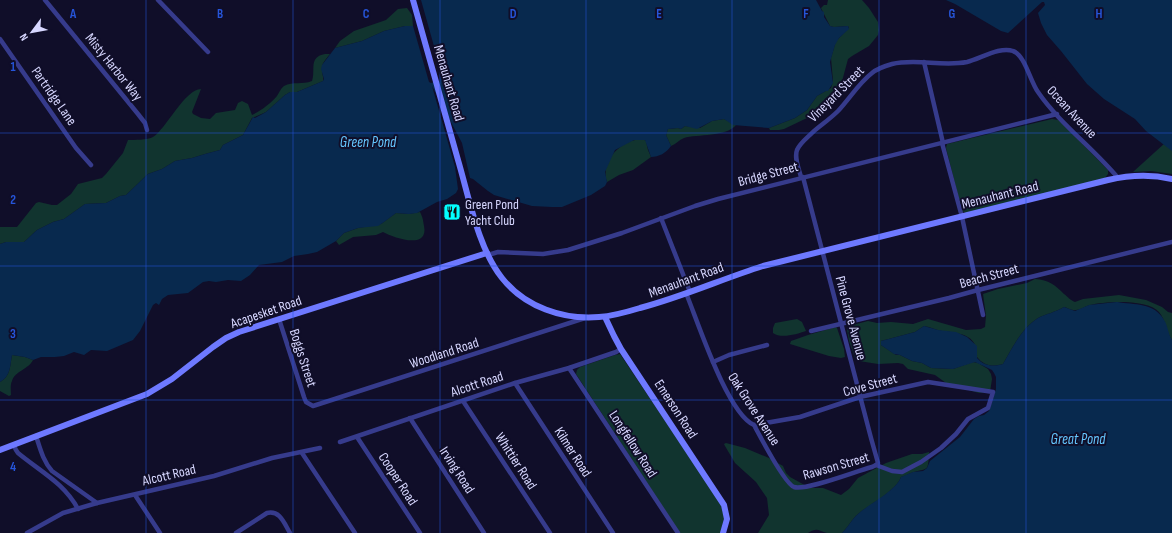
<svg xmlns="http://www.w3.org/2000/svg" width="1172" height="533" font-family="'Sofia Sans Condensed',sans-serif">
<rect width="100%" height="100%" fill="#100e29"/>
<g fill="#11342f">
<polygon points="828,0 862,0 869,8 878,22 879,30 878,35 869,46 852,56 848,59 841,85 834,94 826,98 807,118 784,129 779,130 770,130 769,128 795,118 807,110 817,96 831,88 833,81 831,58 836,41 849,28 848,26 834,27 830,26 821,8 824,5 827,5"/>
<polygon points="407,8 412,15 413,26 405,26 384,31 362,41 335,48 340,41 354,31 386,20 398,9"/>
<path d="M325 54H330C326 59 321 64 322 70 322 75 324 77 323 81L297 92H290L285 95 266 112 252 118 243 135 223 145 220 150 205 154 192 158 175 161 162 169 148 174 126 195 120 196 106 203 85 204 64 219 53 222 37 230 24 242H6L0 244V227H17L36 203 39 202 52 205H57L71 194 78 184 102 178 106 174 123 153 128 140C134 140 148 140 153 137 166 129 185 89 201 89L192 112 193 114 201 118 210 119 216 113 235 110 238 103 242 101 248 104 252 115C261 111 271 103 277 96 279 93 281 88 284 86 293 81 302 85 312 81 316 70 308 57 325 54Z"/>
<path d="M724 119 736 125C727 137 697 134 684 138 679 140 676 144 671 146L666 135 668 129 678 128 681 129 685 126 700 128 712 121Z"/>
<polygon points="1052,119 1058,120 1061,122 1108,170 1108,174 1105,178 966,213 962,211 946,148 947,144"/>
<path d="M643 139 646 141 648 150 651 157 633 170 619 175 607 182C600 160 622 139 643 139Z"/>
<polygon points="1165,143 1172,150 1172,174 1151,171 1133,172"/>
<path d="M420 212C423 218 423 220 424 226 429 250 394 238 383 232L376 235 353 237 339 245 336 241 344 233 358 228 381 224 396 213 409 214Z"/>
<path d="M1035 279C1049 280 1055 285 1064 294 1068 297 1070 300 1075 302L1083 299 1119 295 1146 300 1162 307 1168 312 1172 313V340C1166 332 1166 320 1159 312 1148 299 1106 301 1090 305 1085 306 1081 310 1076 310 1072 311 1068 308 1064 307 1056 312 1046 314 1038 318 1021 329 1013 347 1003 364 992 367 984 366 977 357 978 335 961 333 942 331 936 330 930 327 924 326L915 332 881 341V345L896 355H900L912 361 922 363 931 368 953 369 973 362 978 363 988 369 991 374 992 379 990 392 979 393 972 391 946 383 935 375 908 369 903 364 898 363 878 364 859 361 855 358 849 341 847 330 849 326 868 321 877 323 891 322 913 324 928 319 966 330 981 329 985 327 986 316 983 294 998 289 1027 283Z"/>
<path d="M797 319 802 322 806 331C797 334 781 339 773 333V328L775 323Z"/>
<polygon points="836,327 837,328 844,349 845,357 841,358 829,356 790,344 791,341 808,335"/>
<polygon points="620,354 721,504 724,518 721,533 680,533 576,374 577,370 580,367 615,355"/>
<path d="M12 355 25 357 33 360C29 369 15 371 12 381 10 385 11 390 11 395L9 396 0 391V382C11 376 10 365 12 355Z"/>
<path d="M726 443 745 448 769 458 783 466 786 473 790 477 810 488H823L841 495 849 489 858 478 886 463 912 454H922L929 452C928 474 928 467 911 473 907 475 905 476 901 477 896 491 870 504 858 514 852 519 848 527 842 533 837 533 832 533 827 533 819 531 817 527 808 533H758L769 515 767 498 756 482 735 463 725 446 724 444Z"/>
</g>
<g fill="#08294e">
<path d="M421 0H816L822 11 824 12V17L830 26 834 27 848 26 849 29 839 38 835 45 830 62 833 83 828 91H826L817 96 807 110 795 118 769 128 733 125 724 119 712 121 697 129 685 126 681 129 678 128 668 129 666 135 671 146C666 153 659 157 651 157L645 140H634L615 150 605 172 607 182 605 186 591 195 562 207H552L532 206 494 195 488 191 473 179 470 178 462 143 432 86 455 167 458 189 456 193 447 199 437 202 417 213 409 214 396 213 384 222 378 226 358 228 344 233 336 241 317 252 308 254 294 256 282 262 259 265 250 275 241 281 228 280 216 282 209 281 203 282 188 293 168 295 162 299 159 305 156 303 153 305 140 331 133 340 107 351 91 350 84 355 74 352 64 356 55 357H41L33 360 25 357 12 355C10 365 11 376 0 382V244L6 242H24L37 230 53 222 64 219 85 204 106 203 120 196 126 195 148 174 162 169 175 161 192 158 205 154 220 150 223 145 243 135 253 117 255 118 266 112 285 95 290 92H297L323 81 324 79 321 69 322 65 335 48 362 41 384 31 405 26H413L429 82 431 83 434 82 439 84 441 75V71Z"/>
<polygon points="946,0 1172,0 1172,151 1146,131 1135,119 1104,99 1087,84 1061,51 1047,35 1041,23 1038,13 1045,5 1044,2 1042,2 1008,33 1001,31 955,4"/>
<path d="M1117 302C1134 305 1154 302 1164 320 1168 326 1168 334 1172 340V533H842C848 527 852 519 858 514 870 503 896 491 901 477L913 472 923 471 927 468 930 461 960 437 974 419 979 416 984 415 989 411 996 389V377L994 373 992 370 975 362 953 369 931 368 922 363 912 361 900 355 894 354 881 345V341L915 332 924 326 938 330 956 332 967 337 977 346V358C984 366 992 367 1003 364 1013 347 1021 329 1038 318 1046 314 1056 312 1064 307L1075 311 1089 305Z"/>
</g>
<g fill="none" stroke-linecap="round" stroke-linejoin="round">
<g stroke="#363b8c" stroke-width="4.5">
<polyline points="45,0 138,114 145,123 147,130"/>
<polyline points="158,0 208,52"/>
<polyline points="0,39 76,148 91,165"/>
<polyline points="924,62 943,143"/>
<polyline points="942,143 962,217 983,315"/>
<path d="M801 177C799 169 794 158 797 150 800 143 807 138 813 132 821 125 830 119 838 111 850 98 859 83 872 73 878 68 885 66 892 64 916 58 942 67 967 62 980 59 1000 46 1013 51 1025 55 1030 81 1038 92 1060 124 1093 148 1118 178"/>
<polyline points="803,177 871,438 878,463 876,465"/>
<polyline points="661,218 690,292"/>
<polyline points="488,255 498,252 543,254 568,250 622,233 695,206 718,199 1057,114"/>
<path d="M686 293C698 322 727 413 754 425 760 436 784 483 794 487 806 491 856 471 872 467L876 465 892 471 902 472 921 462 941 448 956 434 968 419 988 408 993 392 928 382 860 397 800 417 754 425"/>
<polyline points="279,319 304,397 306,402 313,406 585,318"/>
<polyline points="811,331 949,298 978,290 1172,242"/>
<polyline points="713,362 729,355 767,345"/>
<polyline points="569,368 678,533"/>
<polyline points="515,383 613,533"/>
<polyline points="463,401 550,533"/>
<polyline points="410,418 484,533"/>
<path d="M36 436C40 448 43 461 52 471L97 503"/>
<polyline points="357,437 420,533"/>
<polyline points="340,442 515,383 569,368 616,352 621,349"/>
<path d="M14 446 16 450 18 453C41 472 64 483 78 509"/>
<polyline points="302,453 355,533"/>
<polyline points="135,495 160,533"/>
<polyline points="27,533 63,513 97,503 214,476 272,458 320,448"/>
<path d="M236 533 267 513C280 510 284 523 290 533"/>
</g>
<g stroke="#6e79ff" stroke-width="6">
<path d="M413 0C428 53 443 107 458 160 469 197 478 248 502 278 525 307 563 320 599 317 613 316 627 312 640 308 682 297 722 279 763 266L1108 180C1130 175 1150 174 1172 179"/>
<polyline points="605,317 614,336 621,349 724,505 727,519 723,533"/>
<polyline points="0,450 147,394 172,379 213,347 226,338 239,332 487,253"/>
</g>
</g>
<path fill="none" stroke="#2655da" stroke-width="1" stroke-opacity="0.55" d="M146 0V533M293 0V533M440 0V533M586 0V533M732 0V533M879 0V533M1026 0V533M0 133H1172M0 266H1172M0 400H1172"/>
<defs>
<g id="restaurant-square" transform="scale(0.9)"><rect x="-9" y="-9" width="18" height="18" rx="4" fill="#03ffff" stroke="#100e29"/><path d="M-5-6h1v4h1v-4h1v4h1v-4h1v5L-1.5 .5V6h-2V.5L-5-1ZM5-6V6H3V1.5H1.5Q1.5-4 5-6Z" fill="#111"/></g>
</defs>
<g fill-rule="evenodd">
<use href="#restaurant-square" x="452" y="212"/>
</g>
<g text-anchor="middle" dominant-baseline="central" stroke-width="4" stroke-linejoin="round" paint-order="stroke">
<g font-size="14" fill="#d7d7ff" stroke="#100e29">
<text transform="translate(114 67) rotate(51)">Misty Harbor Way</text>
<text transform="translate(449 83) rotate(74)">Menauhant Road</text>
<text transform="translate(836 94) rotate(-45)">Vineyard Street</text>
<text transform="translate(54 96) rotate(55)">Partridge Lane</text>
<text transform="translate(1072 112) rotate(47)">Ocean Avenue</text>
<text transform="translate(768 174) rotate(-15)">Bridge Street</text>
<text transform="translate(1000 195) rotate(-14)">Menauhant Road</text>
<text transform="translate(989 276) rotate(-15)">Beach Street</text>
<text transform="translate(686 280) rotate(-20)">Menauhant Road</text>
<text transform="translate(266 312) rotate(-19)">Acapesket Road</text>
<text transform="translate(851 318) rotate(75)">Pine Grove Avenue</text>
<text transform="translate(444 353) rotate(-18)">Woodland Road</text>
<text transform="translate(303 358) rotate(72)">Boggs Street</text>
<text transform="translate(477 384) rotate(-18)">Alcott Road</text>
<text transform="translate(870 385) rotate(-15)">Cove Street</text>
<text transform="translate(676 409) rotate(57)">Emerson Road</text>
<text transform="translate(754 409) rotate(57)">Oak Grove Avenue</text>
<text transform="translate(633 444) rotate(57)">Longfellow Road</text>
<text transform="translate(573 452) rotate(57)">Kilmer Road</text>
<text transform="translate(516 461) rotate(57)">Whittier Road</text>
<text transform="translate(836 466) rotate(-16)">Rawson Street</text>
<text transform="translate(457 470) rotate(57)">Irving Road</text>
<text transform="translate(169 475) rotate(-13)">Alcott Road</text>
<text transform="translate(398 479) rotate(57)">Cooper Road</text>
</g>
<g font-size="14" fill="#d7d7ff" stroke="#100e29" text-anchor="start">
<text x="465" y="204">Green Pond<tspan x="465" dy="16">Yacht Club</tspan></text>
</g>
<g font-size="15" font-style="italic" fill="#65c7ff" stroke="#100e29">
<text x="368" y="142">Green Pond</text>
<text x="1078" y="439">Great Pond</text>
</g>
</g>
<g font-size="13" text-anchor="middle" font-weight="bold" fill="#2655da" stroke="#100e29" stroke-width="4" stroke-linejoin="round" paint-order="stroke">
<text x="73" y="18">A</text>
<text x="220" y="18">B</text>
<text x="366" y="18">C</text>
<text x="513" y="18">D</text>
<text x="659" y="18">E</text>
<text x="806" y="18">F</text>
<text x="952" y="18">G</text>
<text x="1099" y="18">H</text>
<text x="13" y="71">1</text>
<text x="13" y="204">2</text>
<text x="13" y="338">3</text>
<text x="13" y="471">4</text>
</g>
<g transform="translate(32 32) rotate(238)" stroke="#100e29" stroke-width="3" paint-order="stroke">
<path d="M0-3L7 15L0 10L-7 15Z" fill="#d7d7ff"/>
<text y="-6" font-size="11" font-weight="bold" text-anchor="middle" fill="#d7d7ff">N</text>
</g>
</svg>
